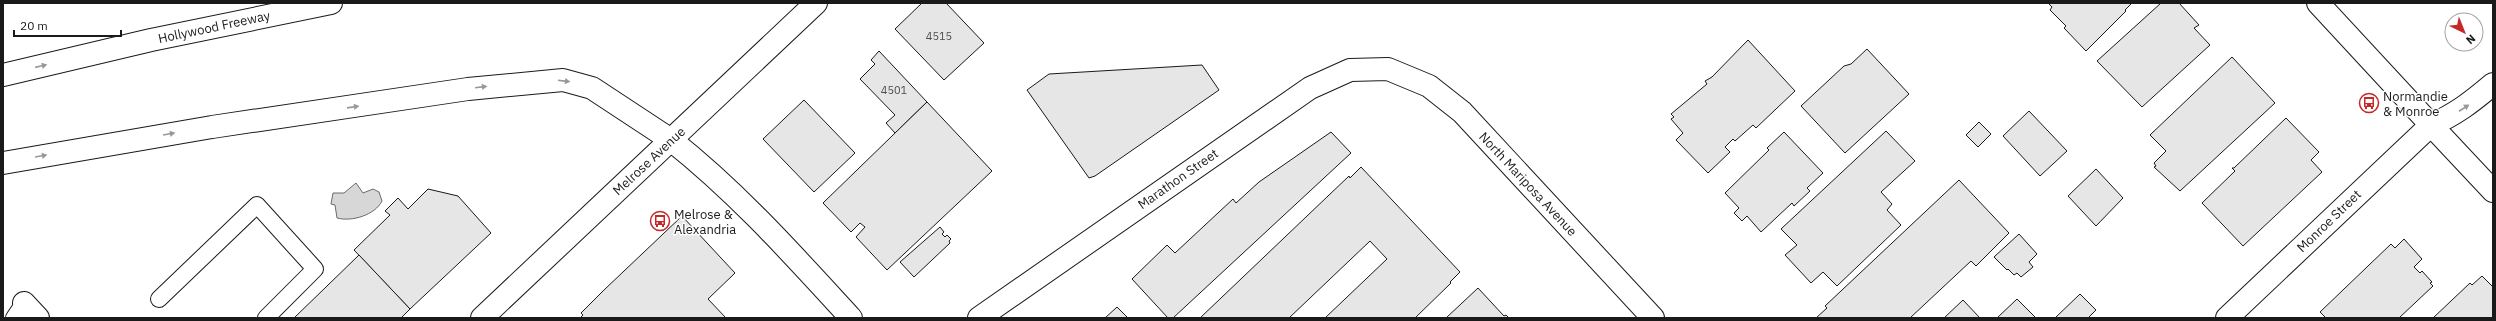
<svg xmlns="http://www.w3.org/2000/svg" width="2496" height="321" font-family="'IBM Plex Sans',sans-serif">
<rect width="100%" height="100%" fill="#fff"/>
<path fill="#d7d7d7" stroke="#6a6a6a" d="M356 183 363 193 373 189 379 192 382 201C375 215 352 222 337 218L335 205 331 204 333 193H344Z"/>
<g fill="#e6e6e6" stroke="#1a1a1a">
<polygon points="922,3 946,3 984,43 944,80 895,29"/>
<polygon points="2048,3 2132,3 2125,10 2126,11 2086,51 2064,28 2066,26 2050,10 2052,7"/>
<polygon points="2161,3 2179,3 2199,25 2194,28 2210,45 2142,107 2097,61"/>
<polygon points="1748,40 1795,91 1756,128 1753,125 1735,141 1733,139 1725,147 1730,152 1708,173 1676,140 1683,133 1671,119 1674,117 1671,114 1707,84 1705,81 1712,77"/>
<polygon points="1867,49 1909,94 1845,153 1801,106 1844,66 1851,64"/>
<polygon points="879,51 927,102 895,133 886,123 895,115 860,79 875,64 871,60"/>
<polygon points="2232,57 2275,103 2180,191 2154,167 2156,166 2154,163 2166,151 2150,135"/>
<polygon points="1202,65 1219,90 1095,176 1089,178 1027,90 1049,74"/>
<polygon points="804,100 855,153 814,192 763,139"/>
<polygon points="927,102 992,171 887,270 856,237 865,227 860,223 851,232 823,203"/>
<polygon points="2029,111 2067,151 2040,176 2003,136"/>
<polygon points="2286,118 2319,152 2311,160 2322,172 2243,246 2202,203 2235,171 2232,168 2234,168"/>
<polygon points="1979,122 1991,134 1978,147 1966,135"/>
<polygon points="1886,131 1915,161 1881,192 1892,204 1887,210 1901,225 1837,286 1823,272 1811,283 1785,255 1797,245 1781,229"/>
<polygon points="1331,132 1351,153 1173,318 1168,318 1132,279 1167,245 1175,253 1233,199 1236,203 1259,182"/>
<polygon points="1784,132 1823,173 1807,188 1810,191 1794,206 1792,203 1761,232 1747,216 1742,221 1734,213 1739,208 1725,193 1769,150 1767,148"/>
<polygon points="1361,167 1460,272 1450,282 1451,283 1415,318 1325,318 1387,259 1370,241 1289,318 1200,318 1349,176 1350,178"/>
<polygon points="2096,169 2123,198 2096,226 2068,196"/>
<polygon points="1959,180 2009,233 1976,266 1971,261 1910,318 1816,318 1827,308 1825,306"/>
<polygon points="428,189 458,196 491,233 410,309 354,250 390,215 385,211 398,198 408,209"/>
<polygon points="682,216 735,273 708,299 726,318 580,318 583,315 581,313 604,290"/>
<polygon points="940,227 944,232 942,234 945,237 947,235 951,239 949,241 950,243 914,277 900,262"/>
<polygon points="2019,234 2037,254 2029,262 2033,267 2021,277 2017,273 2014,275 2008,269 2007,270 1994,257"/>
<polygon points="2404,239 2422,259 2414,267 2420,273 2422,271 2432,282 2430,283 2433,286 2399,318 2326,318 2320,312 2391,244 2395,248"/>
<polygon points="359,255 410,309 401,318 294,318"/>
<polygon points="2482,276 2493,287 2493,318 2433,318 2470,283 2472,285"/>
<polygon points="1478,288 1504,316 1506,315 1509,318 1446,318"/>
<polygon points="2080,294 2096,310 2088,318 2055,318"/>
<polygon points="2017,299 2036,318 1997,318"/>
<polygon points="1963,300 1980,318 1944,318"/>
<polygon points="1117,307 1128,318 1105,318"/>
</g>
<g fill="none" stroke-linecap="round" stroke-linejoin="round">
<g stroke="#1a1a1a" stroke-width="18">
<g id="service">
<polyline points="159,299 257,205 315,269 266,318"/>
<polyline points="14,318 24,303"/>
</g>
</g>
<g stroke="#1a1a1a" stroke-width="24">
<g id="minor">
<path d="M671 140C738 193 794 256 851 318"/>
<polyline points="24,303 38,318"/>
<polyline points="979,318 1310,88 1350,70 1388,69 1429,86 1462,112 1653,318"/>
<polyline points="2227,318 2431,125"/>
</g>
</g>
<g stroke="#1a1a1a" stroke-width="24">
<polyline id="tertiary" points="2431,125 2493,191"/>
</g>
<g stroke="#1a1a1a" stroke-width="24">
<g id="secondary">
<polyline points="2318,3 2431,125"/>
<polyline points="482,318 816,3"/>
</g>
</g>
<g stroke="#1a1a1a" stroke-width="24">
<g id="motorway">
<polyline points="3,75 151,40 331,3"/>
<path d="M2431 125C2455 115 2473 101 2493 84"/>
<polyline points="3,163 212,127 468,89 563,80 592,88 671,140"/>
</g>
</g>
<use href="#service" stroke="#fff" stroke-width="16"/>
<use href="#minor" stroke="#fff" stroke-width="22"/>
<use href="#tertiary" stroke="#fff" stroke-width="22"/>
<use href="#secondary" stroke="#fff" stroke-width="22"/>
<use href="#motorway" stroke="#fff" stroke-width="22"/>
</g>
<defs><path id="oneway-solid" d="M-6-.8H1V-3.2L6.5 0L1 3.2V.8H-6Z"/></defs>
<g fill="#989898">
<use href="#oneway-solid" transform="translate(41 66) rotate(-13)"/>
<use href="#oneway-solid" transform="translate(564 81) rotate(7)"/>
<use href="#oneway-solid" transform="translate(481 87) rotate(-7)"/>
<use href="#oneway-solid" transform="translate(353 107) rotate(-8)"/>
<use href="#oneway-solid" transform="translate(2464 108) rotate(-33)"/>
<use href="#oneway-solid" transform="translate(169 134) rotate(-10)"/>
<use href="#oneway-solid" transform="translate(41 156) rotate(-10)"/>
</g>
<defs>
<g id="bus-ring" transform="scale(1)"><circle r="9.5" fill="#fff" stroke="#c62828" stroke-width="1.5"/><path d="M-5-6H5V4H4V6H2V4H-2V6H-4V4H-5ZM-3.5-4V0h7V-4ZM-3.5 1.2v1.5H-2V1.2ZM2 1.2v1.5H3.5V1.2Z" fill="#c62828"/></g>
</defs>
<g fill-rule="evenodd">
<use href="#bus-ring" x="2369" y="103"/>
<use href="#bus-ring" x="660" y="221"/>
</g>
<g text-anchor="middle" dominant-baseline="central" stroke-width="3" stroke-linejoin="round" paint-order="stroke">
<g font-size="11" fill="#4d4d4d">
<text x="939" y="36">4515</text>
<text x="894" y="90">4501</text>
</g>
<g font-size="13" fill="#1a1a1a" stroke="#fff">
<text transform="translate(214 27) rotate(-12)">Hollywood Freeway</text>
<text transform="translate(649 161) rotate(-43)">Melrose Avenue</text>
<text transform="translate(1178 179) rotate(-35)">Marathon Street</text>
<text transform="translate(1528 184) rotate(47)">North Mariposa Avenue</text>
<text transform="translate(2329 221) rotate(-44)">Monroe Street</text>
</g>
<g font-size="13" fill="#1a1a1a" stroke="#fff" text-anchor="start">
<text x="2383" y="96">Normandie<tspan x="2383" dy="15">&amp; Monroe</tspan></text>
<text x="674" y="214">Melrose &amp;<tspan x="674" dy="15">Alexandria</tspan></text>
</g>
</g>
<rect width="2496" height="321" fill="none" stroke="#1a1a1a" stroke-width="8"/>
<g transform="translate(2464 32) rotate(137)"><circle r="19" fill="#ffffff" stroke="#a3a3a3"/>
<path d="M0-3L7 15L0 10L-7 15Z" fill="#c62828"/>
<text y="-6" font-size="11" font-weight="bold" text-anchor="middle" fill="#1a1a1a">N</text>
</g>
<path d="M14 30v6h107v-6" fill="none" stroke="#1a1a1a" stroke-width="2"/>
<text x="20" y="30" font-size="12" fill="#1a1a1a" stroke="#ffffff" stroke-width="3" paint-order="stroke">20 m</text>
</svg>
